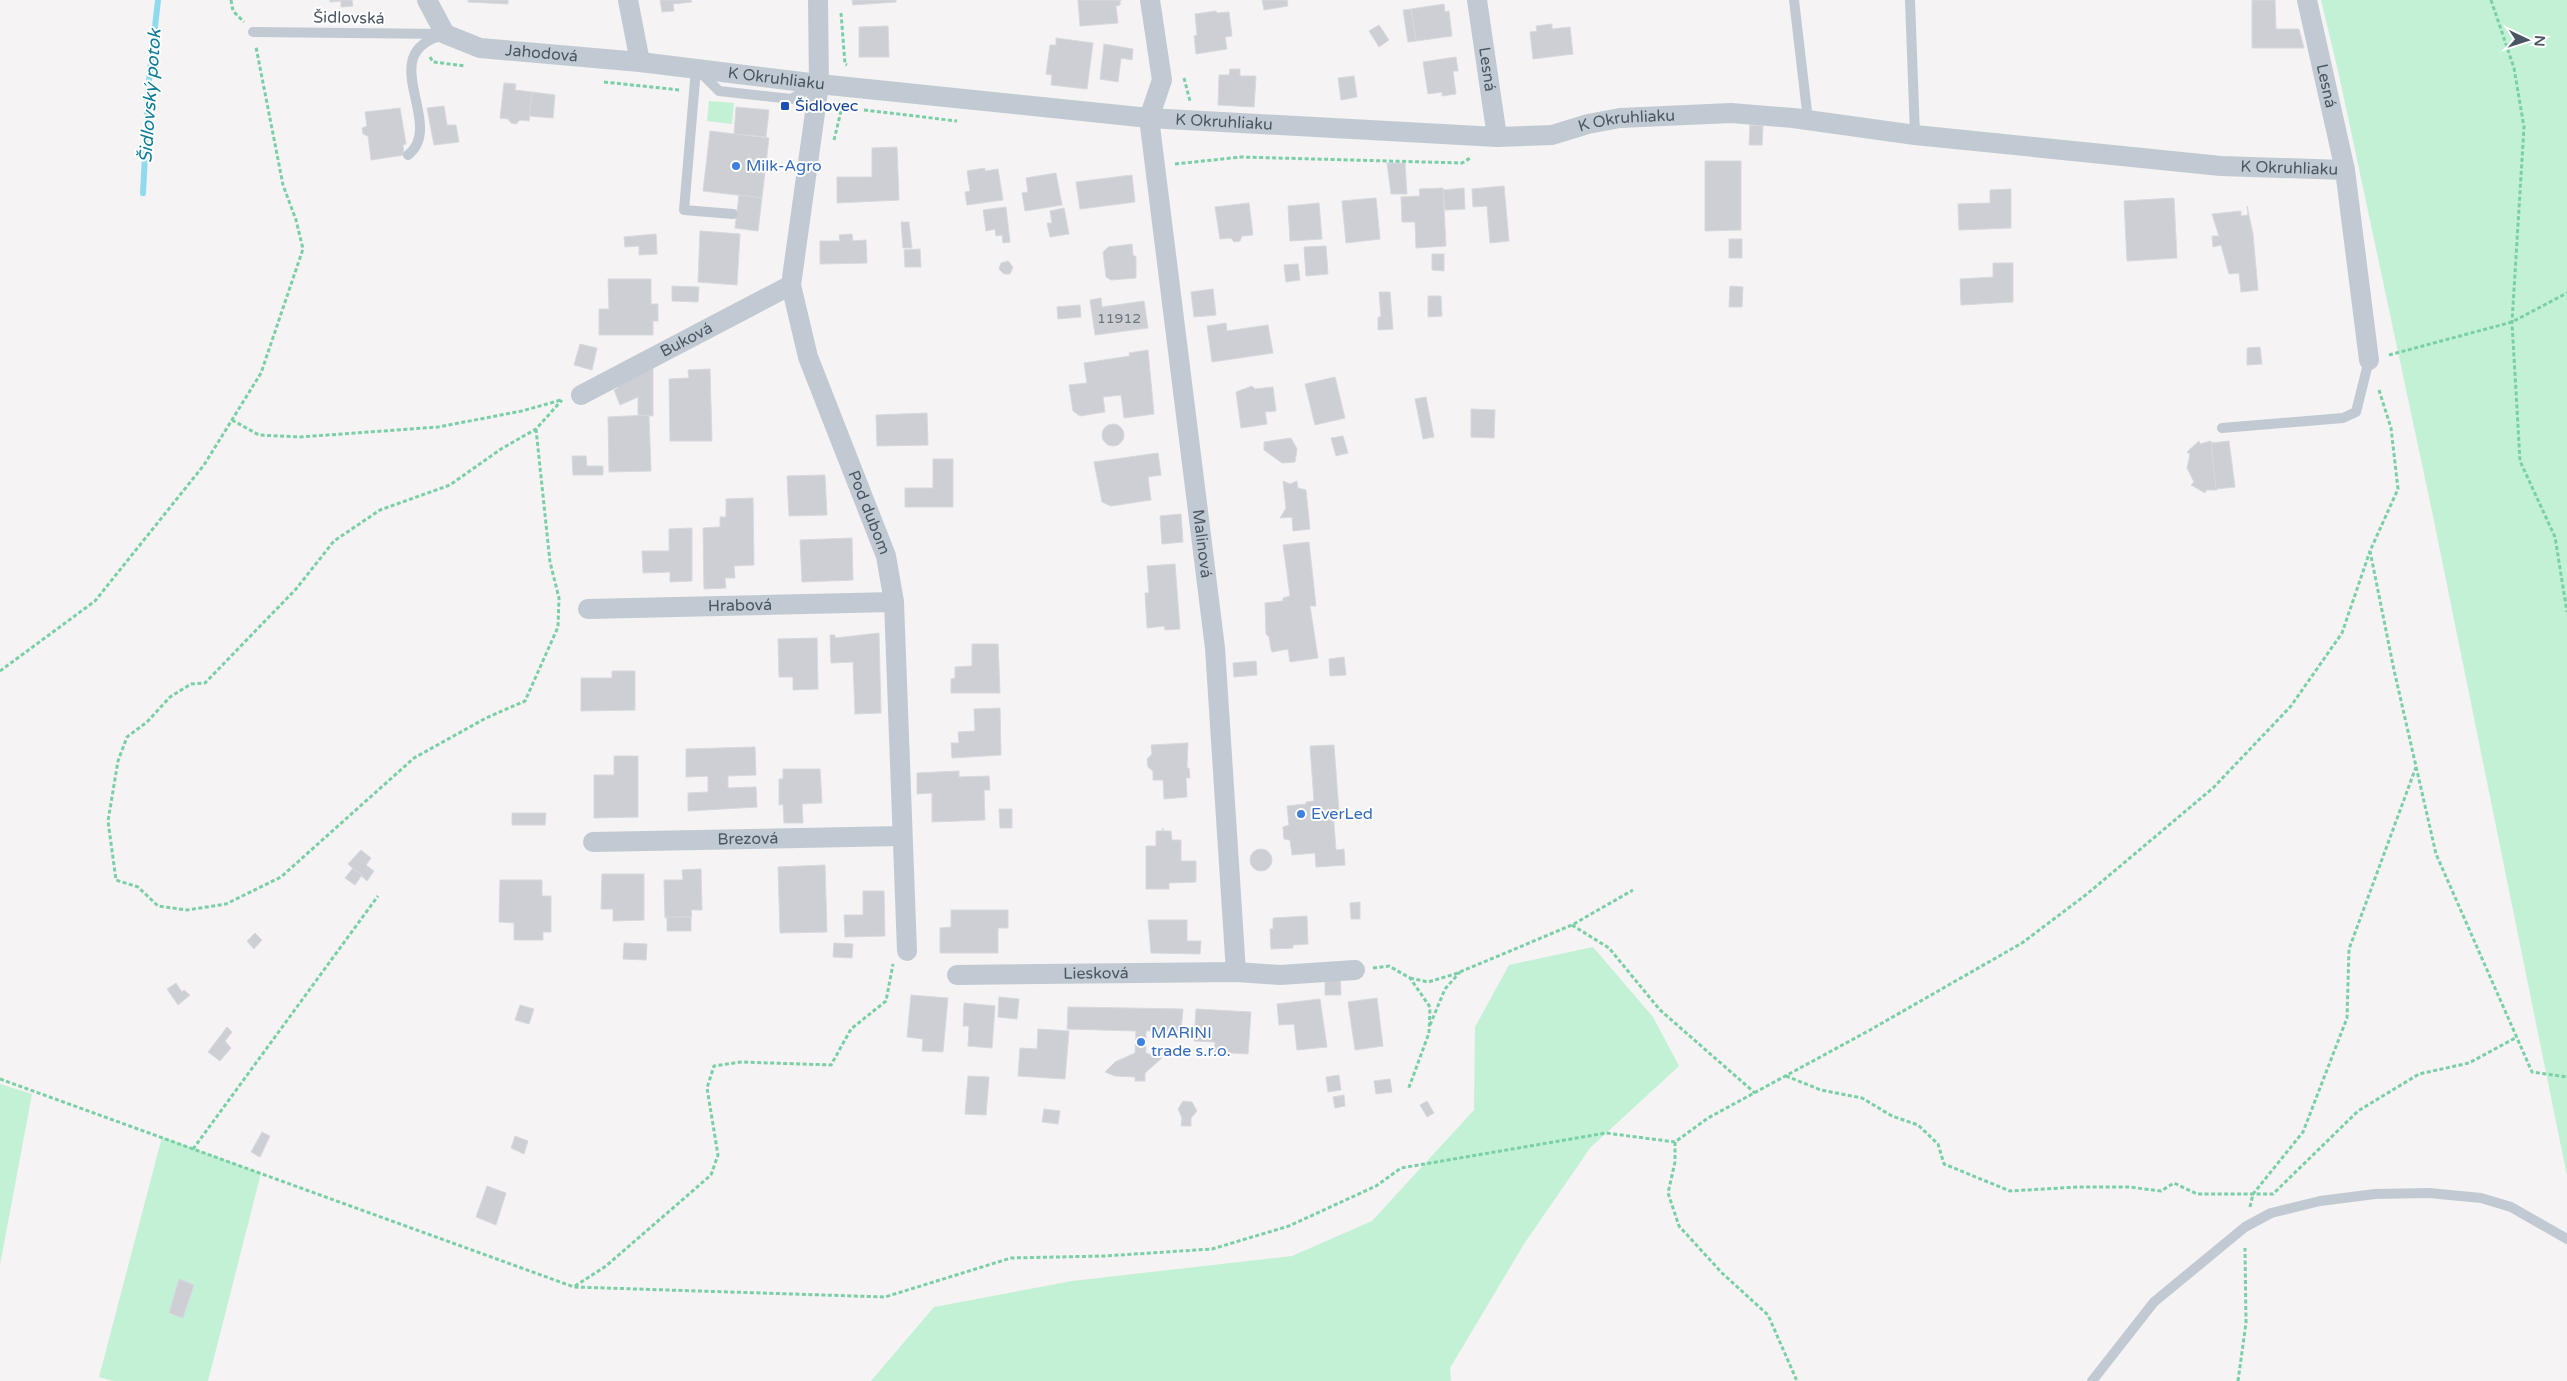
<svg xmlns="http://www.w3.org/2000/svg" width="2567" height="1381" font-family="'Varela Round',sans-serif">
<rect width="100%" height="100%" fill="#f5f3f3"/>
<g fill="#c3f1d5">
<polygon points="2321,0 2567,0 2567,1176 2433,516 2339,75"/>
<polygon points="709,101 734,103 732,124 707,121"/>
<polygon points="1593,947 1653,1017 1679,1066 1590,1148 1524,1244 1450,1368 1451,1381 871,1381 934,1307 1072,1281 1292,1256 1372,1221 1474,1110 1475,1027 1509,965"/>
<polygon points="0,1084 32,1094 0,1265"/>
<polygon points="162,1137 261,1173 208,1381 114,1381 99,1377"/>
</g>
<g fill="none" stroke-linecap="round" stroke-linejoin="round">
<polyline stroke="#90daee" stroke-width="6" points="143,193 149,80 158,0"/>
</g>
<g fill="#cdcfd5" stroke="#d7d9de">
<polygon points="330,0 352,0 353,6 341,7 341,1 330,2"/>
<polygon points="468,0 508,0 508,4 468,2"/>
<polygon points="660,0 691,0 692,2 673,4 674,11 662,12"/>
<polygon points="852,0 896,0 896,2 853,5"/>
<polygon points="1078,0 1122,0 1120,0 1120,5 1116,6 1118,23 1080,26"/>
<polygon points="1262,0 1287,0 1288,6 1264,10"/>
<polygon points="2252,0 2275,0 2276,29 2299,29 2304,48 2252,48"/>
<polygon points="1444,4 1445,12 1449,11 1452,36 1416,41 1411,9"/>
<polygon points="1411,9 1416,41 1408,42 1403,10"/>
<polygon points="1216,11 1217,13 1229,12 1232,36 1225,37 1227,49 1196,54 1194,36 1197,35 1195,14"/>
<polygon points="1552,24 1552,29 1570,27 1573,54 1533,59 1530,32 1537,31 1536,26"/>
<polygon points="1379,25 1389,40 1379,47 1369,31"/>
<polygon points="888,26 889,57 859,57 859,27"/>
<polygon points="1056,38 1093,43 1087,89 1051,85 1052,75 1046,74 1050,45 1056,45"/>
<polygon points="1104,44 1133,49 1132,60 1121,58 1118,82 1100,79"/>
<polygon points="1456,57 1458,71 1453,71 1456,94 1442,96 1442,92 1428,94 1423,62"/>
<polygon points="1230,69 1240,69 1240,76 1256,76 1254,107 1218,105 1219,75 1229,75"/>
<polygon points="1354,76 1357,97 1341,100 1338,78"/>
<polygon points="504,83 516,84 515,90 532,92 529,121 520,120 516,124 511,123 508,119 500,118"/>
<polygon points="532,92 555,95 553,118 529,116"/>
<polygon points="444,106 447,125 456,125 459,142 434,145 427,108"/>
<polygon points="736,107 769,110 766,137 734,134"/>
<polygon points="400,108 406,144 403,145 404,155 371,160 368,136 363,134 362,128 367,126 365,112"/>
<polygon points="1750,125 1763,126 1762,145 1749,145"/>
<polygon points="710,131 769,138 762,198 703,191"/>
<polygon points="897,147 899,200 837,203 837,177 872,177 872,148"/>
<polygon points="1705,161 1741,161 1741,230 1705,231"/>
<polygon points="1387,163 1405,163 1407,194 1391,194"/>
<polygon points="985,168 985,171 998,169 1003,200 967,205 965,192 970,191 967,171"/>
<polygon points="1056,173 1062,205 1025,211 1022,193 1028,192 1026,178"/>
<polygon points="1132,175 1135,202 1080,209 1076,182"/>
<polygon points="1504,186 1509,241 1490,243 1487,206 1473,207 1472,189"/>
<polygon points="1443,188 1446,246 1416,248 1415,222 1402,222 1401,197 1420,196 1419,189"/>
<polygon points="1464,188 1465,209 1445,210 1443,190"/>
<polygon points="2011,189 2011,228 1959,230 1958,204 1990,203 1990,190"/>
<polygon points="739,195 762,198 758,231 735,228"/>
<polygon points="1376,198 1380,239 1346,243 1342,201"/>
<polygon points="2174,198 2177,258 2127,261 2124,201"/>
<polygon points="1249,203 1253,235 1242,236 1240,241 1234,242 1231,238 1220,239 1215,207"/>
<polygon points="1319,203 1322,239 1290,241 1288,206"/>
<polygon points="2247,206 2253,234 2258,290 2241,292 2239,273 2229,274 2221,245 2213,247 2212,236 2219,236 2212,214 2241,211 2241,216 2248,215"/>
<polygon points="1006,207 1010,242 1003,243 1002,235 996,236 995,229 986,231 983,210"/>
<polygon points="1064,208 1069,234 1050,237 1047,223 1052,223 1050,211"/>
<polygon points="901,222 909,222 912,248 903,248"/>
<polygon points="700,231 740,234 737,285 698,282"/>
<polygon points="656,234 657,254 639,255 639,246 625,247 624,237"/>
<polygon points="852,234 853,241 866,240 867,263 820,264 820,241 840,241 839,235"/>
<rect x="1729" y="239" width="13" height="19"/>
<polygon points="1132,244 1133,255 1136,257 1136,278 1111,280 1106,277 1103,252 1108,247"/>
<polygon points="1326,246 1328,274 1306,276 1304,247"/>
<polygon points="920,249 921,267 905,267 904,250"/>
<polygon points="1432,254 1444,254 1444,271 1432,270"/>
<polygon points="1008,261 1013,267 1010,274 1004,274 999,269 1001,263"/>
<polygon points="1993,263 2013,263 2013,302 1961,305 1960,279 1993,277"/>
<polygon points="1298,264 1300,280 1286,282 1284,265"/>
<polygon points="608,279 651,279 651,304 658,304 658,321 653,321 653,335 599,335 599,309 609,309"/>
<polygon points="672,286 699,287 698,302 672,301"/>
<polygon points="1730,286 1743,287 1742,307 1729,307"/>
<polygon points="1213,289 1216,315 1194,317 1191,292"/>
<polygon points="1379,292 1390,292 1393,329 1378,330 1378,317 1381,317"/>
<polygon points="1428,296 1441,296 1442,316 1428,317"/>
<polygon points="1101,298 1102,307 1144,301 1148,328 1095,335 1090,300"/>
<polygon points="1080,305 1081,317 1058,319 1057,307"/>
<polygon points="1226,323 1227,331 1268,325 1273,353 1212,362 1207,326"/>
<polygon points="580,344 597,348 592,370 574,365"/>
<polygon points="2260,347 2262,364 2247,365 2247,348"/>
<polygon points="1148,350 1154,414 1124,418 1121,395 1103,397 1105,412 1080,416 1073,411 1069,385 1087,383 1084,363 1130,356 1129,353"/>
<polygon points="653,365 653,416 638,415 638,397 620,405 614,390 618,388 615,383"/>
<polygon points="710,369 712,441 670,441 669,379 689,378 688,370"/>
<polygon points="1335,377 1345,418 1315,425 1305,384"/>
<polygon points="1252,386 1255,389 1273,387 1276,411 1265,412 1267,424 1241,428 1236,392"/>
<polygon points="1426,397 1434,437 1423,439 1415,399"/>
<polygon points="1471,409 1495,410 1494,438 1471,437"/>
<polygon points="927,413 928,445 877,446 876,415"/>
<polygon points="649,415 651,471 609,472 608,417"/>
<circle cx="1113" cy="435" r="11"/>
<polygon points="1343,436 1348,453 1336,456 1331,438"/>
<polygon points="1291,438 1297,449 1295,462 1282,463 1264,450 1264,442"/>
<polygon points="2199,441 2200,444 2211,441 2217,490 2206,490 2205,493 2191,485 2194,482 2187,468 2190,454 2187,452"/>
<polygon points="2229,441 2235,487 2216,489 2211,443"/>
<polygon points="1158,453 1161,475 1148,477 1151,500 1111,506 1102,502 1094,462"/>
<polygon points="572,456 586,456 587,466 603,466 603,475 573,475"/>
<polygon points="933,459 953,459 953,507 905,507 905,488 933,488"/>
<polygon points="825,475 827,515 789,516 787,476"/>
<polygon points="1283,481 1290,484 1297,481 1298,488 1306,490 1310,529 1293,531 1292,517 1280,518 1286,508"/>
<polygon points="753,498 754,565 734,566 735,578 725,578 726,588 704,589 703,528 720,527 720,517 726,517 726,499"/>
<polygon points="1181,514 1183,542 1162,544 1160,516"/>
<polygon points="692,528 692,581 670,582 670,572 643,573 642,551 669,551 669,529"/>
<polygon points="852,538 853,580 802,582 800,540"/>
<polygon points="1309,542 1316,606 1310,606 1318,658 1290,662 1288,649 1272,652 1271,649 1269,637 1266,634 1265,603 1283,601 1283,598 1290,596 1283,545"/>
<polygon points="1175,564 1180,629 1165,630 1164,626 1147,628 1145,593 1149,593 1147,566"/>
<polygon points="879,633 881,713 855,714 853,662 831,663 830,635 835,635 835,638"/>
<polygon points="817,638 818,689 793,690 793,677 779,677 778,639"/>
<polygon points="972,644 998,644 1000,693 951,693 951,679 955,678 955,667 972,666"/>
<polygon points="1344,657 1346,675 1330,676 1329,659"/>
<polygon points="1256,661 1257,675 1234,677 1233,663"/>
<polygon points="612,671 635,671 635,710 581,711 581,678 612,678"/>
<polygon points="1000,708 1001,755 952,758 951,743 959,743 958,732 975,731 974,709"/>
<polygon points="1188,743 1187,768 1189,768 1190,778 1186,778 1187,797 1164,799 1163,780 1153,780 1153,771 1148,767 1147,759 1152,754 1151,745"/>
<polygon points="1334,745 1339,811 1333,812 1336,850 1344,849 1345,865 1316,867 1315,853 1292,855 1290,840 1284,839 1283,827 1289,825 1287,806 1306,804 1306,802 1314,801 1310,746"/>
<polygon points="755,747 756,775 728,776 728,788 756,787 757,807 688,811 688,793 708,792 708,776 686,777 686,749"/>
<polygon points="614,756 638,756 638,817 594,818 594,775 614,775"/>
<polygon points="783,769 820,769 822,803 802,804 803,823 784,823 783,804 779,805 779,779 783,779"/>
<polygon points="959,771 959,777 989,776 990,790 984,790 985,820 932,822 932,793 917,794 917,773"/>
<polygon points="999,809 1012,809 1012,828 1000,828"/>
<polygon points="512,813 546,813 545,825 512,825"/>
<polygon points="1163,828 1163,831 1171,831 1172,840 1181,840 1181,861 1196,861 1196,882 1169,883 1169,889 1146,889 1146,846 1156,846 1156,831 1162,831"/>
<circle cx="1261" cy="860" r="11"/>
<polygon points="361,850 371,858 366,865 374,871 367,881 348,864"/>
<polygon points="825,865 827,932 780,933 778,867"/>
<polygon points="353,868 362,875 355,885 345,878"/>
<polygon points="701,869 702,910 691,910 692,917 665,918 664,880 683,880 682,870"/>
<polygon points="602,874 644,874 644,920 613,921 613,909 601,909"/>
<polygon points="500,880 542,880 542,896 551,896 551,932 543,932 543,940 514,940 514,923 499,922"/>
<polygon points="863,891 884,891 885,936 845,937 844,915 863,915"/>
<polygon points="1360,902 1360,919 1351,919 1350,903"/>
<polygon points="951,910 1008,910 1008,928 998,928 998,953 940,953 940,928 951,927"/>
<polygon points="1307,916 1308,944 1293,945 1293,948 1271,949 1270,929 1273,929 1273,918"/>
<rect x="667" y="917" width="24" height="14"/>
<polygon points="1148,920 1187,920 1187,941 1201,941 1200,954 1151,953"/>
<polygon points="255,933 262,940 254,949 247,941"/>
<polygon points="624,943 647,944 646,960 623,959"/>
<polygon points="834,943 853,944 852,958 833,957"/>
<polygon points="1325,974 1340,974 1341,995 1325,995"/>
<polygon points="176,983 182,992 184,990 190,995 178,1005 167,989"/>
<polygon points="911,995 948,998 943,1052 922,1051 923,1039 907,1037"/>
<polygon points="999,997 1019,999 1017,1019 998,1017"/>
<polygon points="1377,998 1383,1046 1355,1050 1348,1002"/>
<polygon points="1320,999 1327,1047 1297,1050 1294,1024 1279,1025 1277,1004"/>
<polygon points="964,1003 995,1006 992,1048 968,1046 969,1026 963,1026"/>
<polygon points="520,1005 534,1009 529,1024 515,1020"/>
<polygon points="1068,1007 1183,1009 1181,1031 1146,1031 1146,1053 1162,1058 1145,1073 1145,1081 1135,1081 1135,1077 1115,1076 1105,1072 1115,1062 1135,1053 1136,1031 1067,1029"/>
<polygon points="1196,1009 1251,1012 1248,1054 1214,1052 1215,1042 1194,1041"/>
<polygon points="227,1027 232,1032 225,1041 231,1048 220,1061 208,1052"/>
<polygon points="1038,1029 1069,1031 1065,1079 1018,1076 1020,1048 1037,1049"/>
<polygon points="1339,1075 1341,1090 1328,1092 1326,1077"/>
<polygon points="968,1076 989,1077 986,1115 965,1114"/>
<polygon points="1390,1079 1392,1092 1376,1094 1374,1081"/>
<polygon points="1344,1095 1345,1106 1335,1108 1333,1097"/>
<polygon points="1183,1101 1192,1102 1197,1111 1191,1118 1191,1126 1181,1126 1182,1118 1178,1109"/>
<polygon points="1427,1101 1434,1113 1427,1117 1420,1105"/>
<polygon points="1044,1109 1060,1111 1058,1124 1042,1122"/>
<polygon points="262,1132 270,1136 260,1157 251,1152"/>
<polygon points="515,1136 528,1141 524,1154 511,1148"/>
<polygon points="487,1186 506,1193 496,1225 476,1217"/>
<polygon points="179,1279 194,1285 183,1318 169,1313"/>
</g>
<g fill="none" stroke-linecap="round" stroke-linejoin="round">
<g stroke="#7ad0a6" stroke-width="3" stroke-dasharray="4 2.5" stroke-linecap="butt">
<polyline points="231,0 233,11 244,22"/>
<polyline points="2491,0 2514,68 2524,127 2512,322 2520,461 2555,537 2567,612"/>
<polyline points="841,13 845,64 847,65"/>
<polyline points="430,57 433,62 466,66"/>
<polyline points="1184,78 1190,101"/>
<polyline points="604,82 680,90"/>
<polyline points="864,110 957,121"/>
<polyline points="834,140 842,107"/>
<polyline points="1175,164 1241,157 1462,163 1472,157"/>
<polyline points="2389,355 2512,322 2567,293"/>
<polyline points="2379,390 2391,428 2398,489 2370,551 2394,670 2436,854 2532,1072 2567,1077"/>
<polyline points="232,420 259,435 300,437 438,427 522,411 561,400"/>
<polyline points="536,429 550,562 559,598 558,627 525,701 486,718 414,758 281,877 226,904 187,910 158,906 138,887 116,880 108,821 118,761 127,737 147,722 170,697 191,684 205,683 296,589 334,541 380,510 450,485 501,449 536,429 562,400"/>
<polyline points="0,671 95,601 204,465 261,373 303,249 296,220 283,185 256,47"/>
<polyline points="1572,925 1609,948 1660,1010 1755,1093"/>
<polyline points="1373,968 1389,966 1410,978 1430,1007 1429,1033 1408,1090"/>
<polyline points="1410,978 1428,982 1455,974 1572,925 1633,890"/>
<polyline points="1430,1025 1445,989 1460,972"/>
<polyline points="1786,1076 1821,1090 1862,1098 1892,1116 1918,1125 1938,1144 1944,1164 2010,1191 2077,1187 2129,1187 2161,1191 2174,1183 2197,1194 2273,1194 2358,1111 2419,1074 2469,1063 2517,1037"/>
<polyline points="0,1079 574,1287 885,1297 1011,1258 1104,1256 1212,1249 1289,1226 1376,1186 1401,1168 1606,1133 1675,1142 1708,1118 1870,1030 2022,943 2087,894 2213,788 2291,706 2342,633 2370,551"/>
<polyline points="1675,1142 1675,1162 1668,1193 1679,1226 1722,1273 1768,1315 1797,1381"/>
<polyline points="193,1149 378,896"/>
<polyline points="2250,1207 2253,1194 2303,1132 2347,1018 2349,949 2416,767"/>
<polyline points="575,1286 606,1266 711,1175 718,1155 707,1088 714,1066 741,1062 831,1065 851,1029 886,1001 893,964"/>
<polyline points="2238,1381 2246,1323 2245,1248"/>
</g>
<g stroke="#c1cad2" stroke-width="10">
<polyline points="1794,0 1808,120"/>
<polyline points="1910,0 1915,135"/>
<polyline points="253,32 445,34"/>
<polyline points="696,69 684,210 733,214"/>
<polyline points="699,71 719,91 791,99 815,86"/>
<path d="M408 155C446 125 377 58 437 37"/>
<polyline points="2222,428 2343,418 2356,412 2369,360"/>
<polyline points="2092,1381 2154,1302 2245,1227 2271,1213 2320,1201 2375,1194 2429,1193 2481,1198 2511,1207 2567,1239"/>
</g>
<g stroke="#c1cad2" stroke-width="20">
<path id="s1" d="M427 0 445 34 480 48 640 62 819 84 1149 118 1497 137 1552 135 1588 124 1620 118 1731 113 1793 118 1915 135 2221 166 2345 170 2369 360"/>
<polyline points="628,0 640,62"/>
<path id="s2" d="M818 0 819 84 791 285 808 357 886 556 894 602 907 951"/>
<path id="s3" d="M1150 0 1162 80 1149 118 1215 648 1236 972"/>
<path id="s4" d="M1477 0 1497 137"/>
<path id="s5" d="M2307 0 2345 170"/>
<path id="s6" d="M581 395 791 285"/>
<path id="s7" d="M588 609 894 602"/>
<path id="s8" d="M593 842 901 836"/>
<path id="s9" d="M957 975 1236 972 1280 975 1355 970"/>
</g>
</g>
<rect fill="#1a4fb4" stroke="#fff" stroke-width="2" x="780" y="101" width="10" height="10" rx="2.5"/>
<g fill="#3f7fe0" stroke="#fff" stroke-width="2">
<circle cx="736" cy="166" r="5"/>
<circle cx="1301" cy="814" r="5"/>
<circle cx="1141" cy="1042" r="5"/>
</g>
<g text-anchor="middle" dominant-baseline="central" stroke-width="4" stroke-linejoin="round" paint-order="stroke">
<g font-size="14" fill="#6b747e">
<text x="1119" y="318">11912</text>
</g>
<g font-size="16" fill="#4a5661" stroke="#fff">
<text transform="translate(349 18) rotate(1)">Šidlovská</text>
<text stroke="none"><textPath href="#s1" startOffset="138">Jahodová</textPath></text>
<text stroke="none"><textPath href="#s4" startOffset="70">Lesná</textPath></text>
<text stroke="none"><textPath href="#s1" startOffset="374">K Okruhliaku</textPath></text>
<text stroke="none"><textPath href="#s5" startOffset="88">Lesná</textPath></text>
<text stroke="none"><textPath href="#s1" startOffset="824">K Okruhliaku</textPath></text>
<text stroke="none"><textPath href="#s1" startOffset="1229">K Okruhliaku</textPath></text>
<text stroke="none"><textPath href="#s1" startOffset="1895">K Okruhliaku</textPath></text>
<text stroke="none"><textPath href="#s6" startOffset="119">Buková</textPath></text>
<text stroke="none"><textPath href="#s2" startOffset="528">Pod dubom</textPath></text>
<text stroke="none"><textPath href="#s3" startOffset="550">Malinová</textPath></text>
<text stroke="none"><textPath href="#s7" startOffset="152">Hrabová</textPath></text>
<text stroke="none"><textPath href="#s8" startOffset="155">Brezová</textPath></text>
<text stroke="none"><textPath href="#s9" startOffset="139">Liesková</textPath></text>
</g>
<g font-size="16" fill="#164399" stroke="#fff" text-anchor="start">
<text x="795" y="106">Šidlovec</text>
</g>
<g font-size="16" fill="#366cbe" stroke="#fff" text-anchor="start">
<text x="746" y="166">Milk-Agro</text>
<text x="1311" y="814">EverLed</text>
<text x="1151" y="1033">MARINI<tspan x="1151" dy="18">trade s.r.o.</tspan></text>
</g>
<g font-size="18" font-style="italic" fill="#0c7c9b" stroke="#fff">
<text transform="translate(150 96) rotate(-86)">Šidlovský potok</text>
</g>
</g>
<g transform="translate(2527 40) rotate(94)" stroke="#ffffff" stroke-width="4" paint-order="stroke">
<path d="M0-4L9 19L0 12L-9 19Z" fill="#4a5661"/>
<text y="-8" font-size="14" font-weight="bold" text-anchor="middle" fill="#4a5661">N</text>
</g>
</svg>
